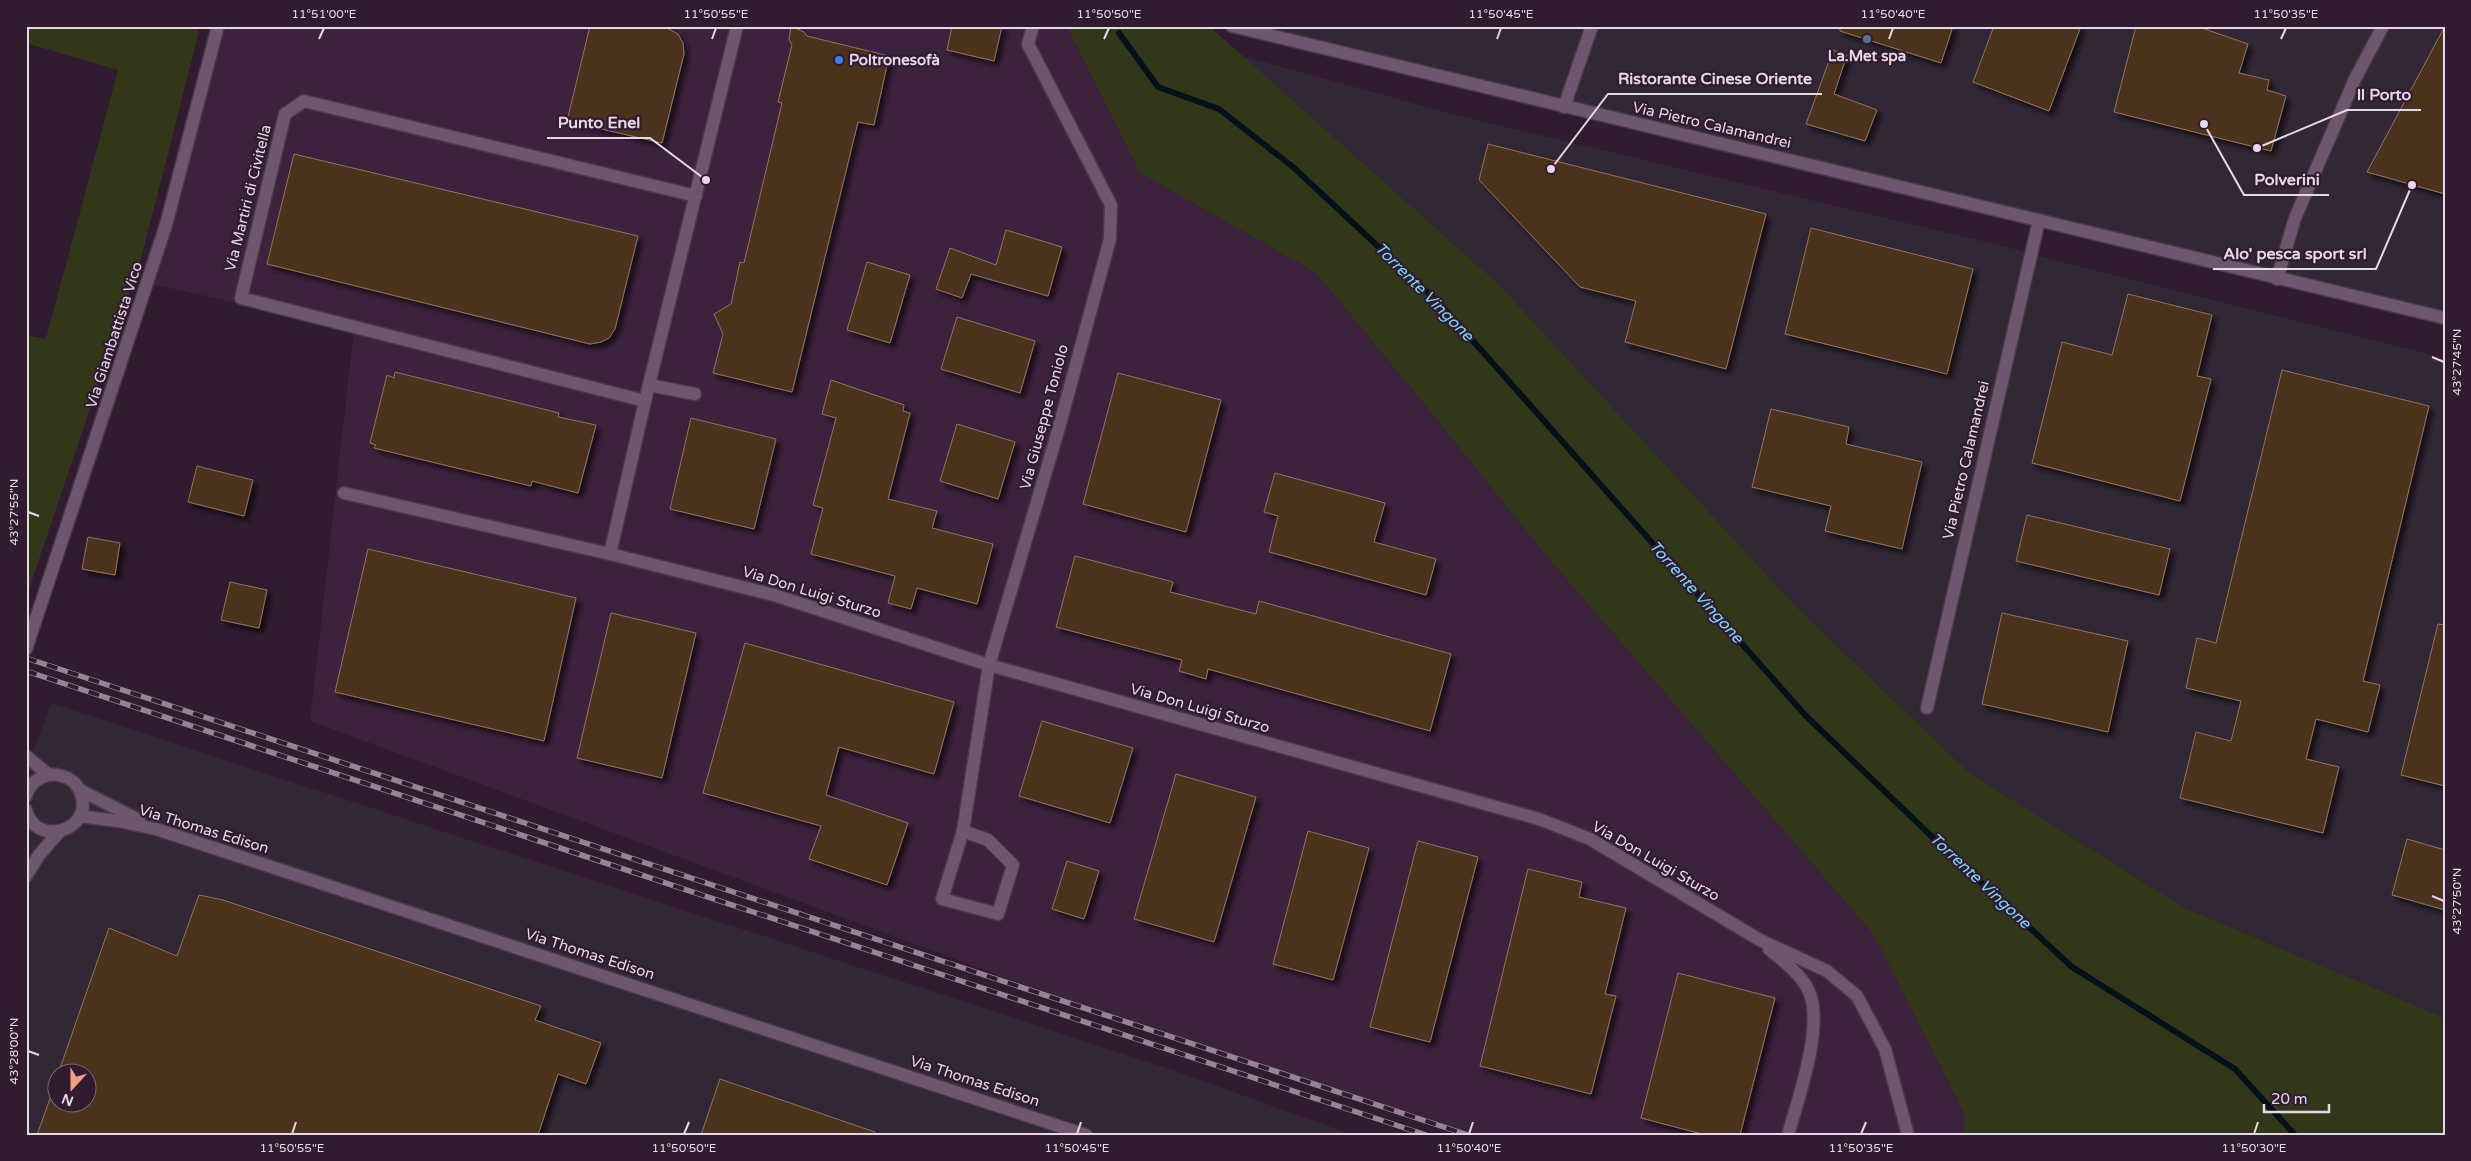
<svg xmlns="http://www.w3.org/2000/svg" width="2471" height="1161" font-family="'Varela Round',sans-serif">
<defs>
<filter id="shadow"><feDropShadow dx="4.5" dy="4.5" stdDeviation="2.5" flood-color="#0009"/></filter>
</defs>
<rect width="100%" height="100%" fill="#301b31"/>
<polygon fill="#3d223e" points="218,26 1066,26 1140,173 1315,272 1421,400 1543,552 1873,934 1964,1113 1964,1135 1468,1135 1126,1022 310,721 354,329 147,283"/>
<g fill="#322735" fill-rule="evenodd">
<polygon points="1232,26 2445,26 2445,318"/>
<polygon points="1242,56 1460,116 2003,246 2066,263 2445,358 2445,1018 2183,907 1971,774 1798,609"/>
<path d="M51 703 1176 1071 1353 1135H26V772ZM58 1074H88V1104H58Z"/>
</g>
<g fill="#33371a">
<polygon points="26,26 190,26 199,31 142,255 26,598 26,335 46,339 118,70 26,43"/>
<polygon points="1066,26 1209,26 1498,284 1798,609 1971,774 2183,907 2445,1018 2445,1135 1964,1135 1964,1113 1873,934 1543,552 1421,400 1315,272 1140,173"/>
</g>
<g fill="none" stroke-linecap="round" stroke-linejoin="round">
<polyline stroke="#021218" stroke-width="6" points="1119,33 1158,87 1219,109 1293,167 1442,306 1806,716 1948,852 2072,967 2235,1069 2295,1135"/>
</g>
<g fill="#4c311f" stroke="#92735e" filter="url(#shadow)">
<polygon points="590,26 663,26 678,34 683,43 684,54 662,143 567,121"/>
<polygon points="791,26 804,32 807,36 889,56 874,125 858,122 792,392 713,373 723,334 714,314 731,304 740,262 744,263 782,103 778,102 792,45 789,40"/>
<polygon points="952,26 1002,26 994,61 947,50"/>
<polygon points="1840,26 1953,26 1941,63 1840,31"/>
<polygon points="1994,26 2081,26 2049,111 1973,82"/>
<polygon points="2136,26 2196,26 2248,44 2239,73 2269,80 2267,90 2286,96 2271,151 2114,112"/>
<polygon points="2445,26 2445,194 2367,172"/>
<polygon points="1833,50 1847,55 1834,94 1877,110 1865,141 1806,124"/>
<polygon points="1488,144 1766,214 1726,369 1625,342 1636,301 1580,287 1479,180"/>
<polygon points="294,154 638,236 615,329 609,338 601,342 590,344 267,264"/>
<polygon points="1811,228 1973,269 1947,374 1785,334"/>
<polygon points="1006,230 1062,247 1048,296 971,274 962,298 936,289 950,248 996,265"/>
<polygon points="867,262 910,275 890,343 847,330"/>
<polygon points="2128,294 2212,315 2197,376 2211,379 2180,501 2032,463 2062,342 2112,355"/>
<polygon points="957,317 1035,341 1020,393 941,369"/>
<polygon points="2282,370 2429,406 2363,681 2380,685 2368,732 2316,719 2306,759 2339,767 2323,833 2180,798 2196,732 2231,741 2241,701 2186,688 2197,638 2216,643"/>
<polygon points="395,372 559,413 558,417 596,425 578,493 532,481 531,486 374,448 376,445 370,443 387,375 394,378"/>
<polygon points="1118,373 1221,400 1186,532 1083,504"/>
<polygon points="831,380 904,405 903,411 910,413 888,499 937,511 932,528 993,544 977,604 917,588 911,609 888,603 895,576 811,554 823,508 813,505 836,418 822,414"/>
<polygon points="1771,409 1849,427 1846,444 1922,462 1902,549 1825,531 1831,506 1752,487"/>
<polygon points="691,418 776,439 754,529 670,509"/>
<polygon points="957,424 1015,442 998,499 940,481"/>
<polygon points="197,466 253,480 244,516 188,502"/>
<polygon points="1275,473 1385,503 1374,542 1436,559 1426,595 1269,552 1278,516 1264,512"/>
<polygon points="2027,515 2170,549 2159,595 2016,561"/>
<polygon points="88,537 120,543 115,575 82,569"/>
<polygon points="368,549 576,598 544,741 335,692"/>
<polygon points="1075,556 1173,582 1170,592 1256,614 1259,601 1451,654 1430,731 1208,669 1206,679 1179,671 1182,660 1056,627"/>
<polygon points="230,582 267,590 259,628 221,620"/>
<polygon points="611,613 696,633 662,778 577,758"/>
<polygon points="2002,613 2128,641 2108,732 1982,704"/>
<polygon points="2438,624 2445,625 2445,786 2401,775"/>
<polygon points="745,643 954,702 934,774 839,747 826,795 908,823 887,885 809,859 821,826 703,793"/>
<polygon points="1042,721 1133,748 1110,823 1019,796"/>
<polygon points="1176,774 1256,797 1214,942 1134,919"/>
<polygon points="1308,831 1369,848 1333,980 1273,964"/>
<polygon points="2407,839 2445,850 2445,910 2392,895"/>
<polygon points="1418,841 1478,857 1430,1042 1370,1027"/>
<polygon points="1067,861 1099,871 1084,919 1052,909"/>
<polygon points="1528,869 1582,882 1579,897 1626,908 1605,994 1616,996 1591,1094 1480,1066"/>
<polygon points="199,895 223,900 541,1006 535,1020 601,1043 586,1084 558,1074 538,1135 37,1135 58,1076 58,1104 88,1104 88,1074 58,1074 109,928 177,956"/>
<polygon points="1678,973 1775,998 1740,1135 1706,1135 1641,1118"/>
<polygon points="720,1079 875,1132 875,1135 701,1135"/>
</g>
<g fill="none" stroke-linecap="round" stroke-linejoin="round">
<g stroke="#49384a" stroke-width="15">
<g id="minor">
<polyline points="737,26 645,401 610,554 774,595 989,665 1539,819 1590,839 1760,940 1827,971 1857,996 1885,1049 1908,1135"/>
<polyline points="1564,107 1592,26"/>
<polyline points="2277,279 2295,218 2355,79 2383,26"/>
<polyline points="649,385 695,394"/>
<polyline points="645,401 241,298 285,114 304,101 696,196"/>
<polyline points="344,493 610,554"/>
<polyline points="1927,708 2039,220"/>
<polyline points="26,756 49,775"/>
<polyline points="80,790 139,820"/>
<path d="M26 796C30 780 47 771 62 776 71 778 78 785 81 794 94 831 35 848 26 810"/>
<polyline points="80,816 118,821 156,829 1086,1135"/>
<polyline points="963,831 988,840 1013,865 998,914 942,899 963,831 989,665 1060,424 1110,239 1111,205 1028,44 1033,26"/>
<polyline points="26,876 39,855 59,832"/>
<path d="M1769 949C1784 962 1803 975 1810 994 1823 1029 1798 1099 1788 1135"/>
</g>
</g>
<g stroke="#49384a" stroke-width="15">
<polyline id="tertiary" points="26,649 166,225 218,26"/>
</g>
<g stroke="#49384a" stroke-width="15">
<polyline id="secondary" points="1232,26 2445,318"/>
</g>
<use href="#minor" stroke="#6f566f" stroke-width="12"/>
<use href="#tertiary" stroke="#6f566f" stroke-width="12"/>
<use href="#secondary" stroke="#6f566f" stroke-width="12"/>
<g stroke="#958496" stroke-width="5.5">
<g id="rail">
<polyline points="26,658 1468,1135"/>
<polyline points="26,671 1426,1135"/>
</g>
</g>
<use href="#rail" stroke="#301b31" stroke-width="4" stroke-dasharray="11" stroke-linecap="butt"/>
</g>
<path fill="none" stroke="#e6d8e6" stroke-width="2" d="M319 39 324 28M712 39 716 28M1104 39 1109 28M1497 39 1501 28M1889 39 1893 28M2281 39 2286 28M2432 357 2444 362M28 512 39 516M2432 896 2444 901M28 1051 39 1055M292 1134 296 1122M684 1134 689 1122M1077 1134 1081 1122M1469 1134 1473 1122M1861 1134 1866 1122M2254 1134 2258 1122"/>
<circle fill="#5c6f8a" stroke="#301b31" stroke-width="2" cx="1867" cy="39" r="5"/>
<circle fill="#3f7fe0" stroke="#301b31" stroke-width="2" cx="839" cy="60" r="5"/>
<g text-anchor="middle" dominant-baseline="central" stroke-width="4.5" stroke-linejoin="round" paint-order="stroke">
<g font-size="15" font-weight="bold" fill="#e6d8e6" stroke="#301b31">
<text x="1867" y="56">La.Met spa</text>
<text x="849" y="60" text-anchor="start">Poltronesofà</text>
</g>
<g font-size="15" fill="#e6d8e6" stroke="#301b31">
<text transform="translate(1712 125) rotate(13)">Via Pietro Calamandrei</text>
<text transform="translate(248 198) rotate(-76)">Via Martiri di Civitella</text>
<text transform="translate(114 335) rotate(-72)">Via Giambattista Vico</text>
<text transform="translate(1044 417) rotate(-75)">Via Giuseppe Toniolo</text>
<text transform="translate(1966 460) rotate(-77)">Via Pietro Calamandrei</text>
<text transform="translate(812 592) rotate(17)">Via Don Luigi Sturzo</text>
<text transform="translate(1200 708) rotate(16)">Via Don Luigi Sturzo</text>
<text transform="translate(204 829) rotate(17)">Via Thomas Edison</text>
<text transform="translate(1656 861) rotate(30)">Via Don Luigi Sturzo</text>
<text transform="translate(590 954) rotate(18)">Via Thomas Edison</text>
<text transform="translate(975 1081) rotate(18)">Via Thomas Edison</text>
</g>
<g font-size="16" font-style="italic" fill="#7bd7f5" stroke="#301b31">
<text transform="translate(1424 292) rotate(45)">Torrente Vingone</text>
<text transform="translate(1696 592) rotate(48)">Torrente Vingone</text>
<text transform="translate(1980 881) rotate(43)">Torrente Vingone</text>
</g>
</g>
<path fill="none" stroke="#e6d8e6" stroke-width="2" d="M1551 169L1608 94H1822M2257 148L2347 110H2421M706 180L650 138H547M2204 124L2244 195H2329M2412 185L2376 269H2213"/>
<g fill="#e6d8e6" stroke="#301b31" stroke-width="2">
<circle cx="1551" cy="169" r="5"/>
<circle cx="2257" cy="148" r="5"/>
<circle cx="706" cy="180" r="5"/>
<circle cx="2204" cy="124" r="5"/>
<circle cx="2412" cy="185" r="5"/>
</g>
<g font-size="16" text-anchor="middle" font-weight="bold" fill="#e6d8e6" stroke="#301b31" stroke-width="4.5" stroke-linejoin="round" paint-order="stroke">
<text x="1715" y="84">Ristorante Cinese Oriente</text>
<text x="2384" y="100">Il Porto</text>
<text x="599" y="128">Punto Enel</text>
<text x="2287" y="185">Polverini</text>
<text x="2295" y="259">Alo' pesca sport srl</text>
</g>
<rect width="2471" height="1161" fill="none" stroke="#301b31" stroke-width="55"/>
<g transform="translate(72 1088) rotate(201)"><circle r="24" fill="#301b31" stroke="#796779"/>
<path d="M0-4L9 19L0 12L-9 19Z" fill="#f49e87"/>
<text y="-8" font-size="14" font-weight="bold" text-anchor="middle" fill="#e6d8e6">N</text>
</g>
<path d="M2264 1104v8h65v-8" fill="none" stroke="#e6d8e6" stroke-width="2.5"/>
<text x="2271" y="1104" font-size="15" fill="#e6d8e6" stroke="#301b31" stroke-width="4" paint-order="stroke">20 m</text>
<rect x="28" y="28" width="2416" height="1106" fill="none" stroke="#e6d8e6" stroke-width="2"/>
<g font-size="12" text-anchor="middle" fill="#e6d8e6">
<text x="324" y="18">11°51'00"E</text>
<text x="716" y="18">11°50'55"E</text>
<text x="1109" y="18">11°50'50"E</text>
<text x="1501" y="18">11°50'45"E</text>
<text x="1893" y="18">11°50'40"E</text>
<text x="2286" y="18">11°50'35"E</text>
<text transform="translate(2457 362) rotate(-90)" y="4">43°27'45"N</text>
<text transform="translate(14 512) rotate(-90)" y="4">43°27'55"N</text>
<text transform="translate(2457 901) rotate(-90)" y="4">43°27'50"N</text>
<text transform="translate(14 1051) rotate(-90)" y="4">43°28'00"N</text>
<text x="292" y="1152">11°50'55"E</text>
<text x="684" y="1152">11°50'50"E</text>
<text x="1077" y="1152">11°50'45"E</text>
<text x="1469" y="1152">11°50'40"E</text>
<text x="1861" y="1152">11°50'35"E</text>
<text x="2254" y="1152">11°50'30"E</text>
</g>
</svg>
